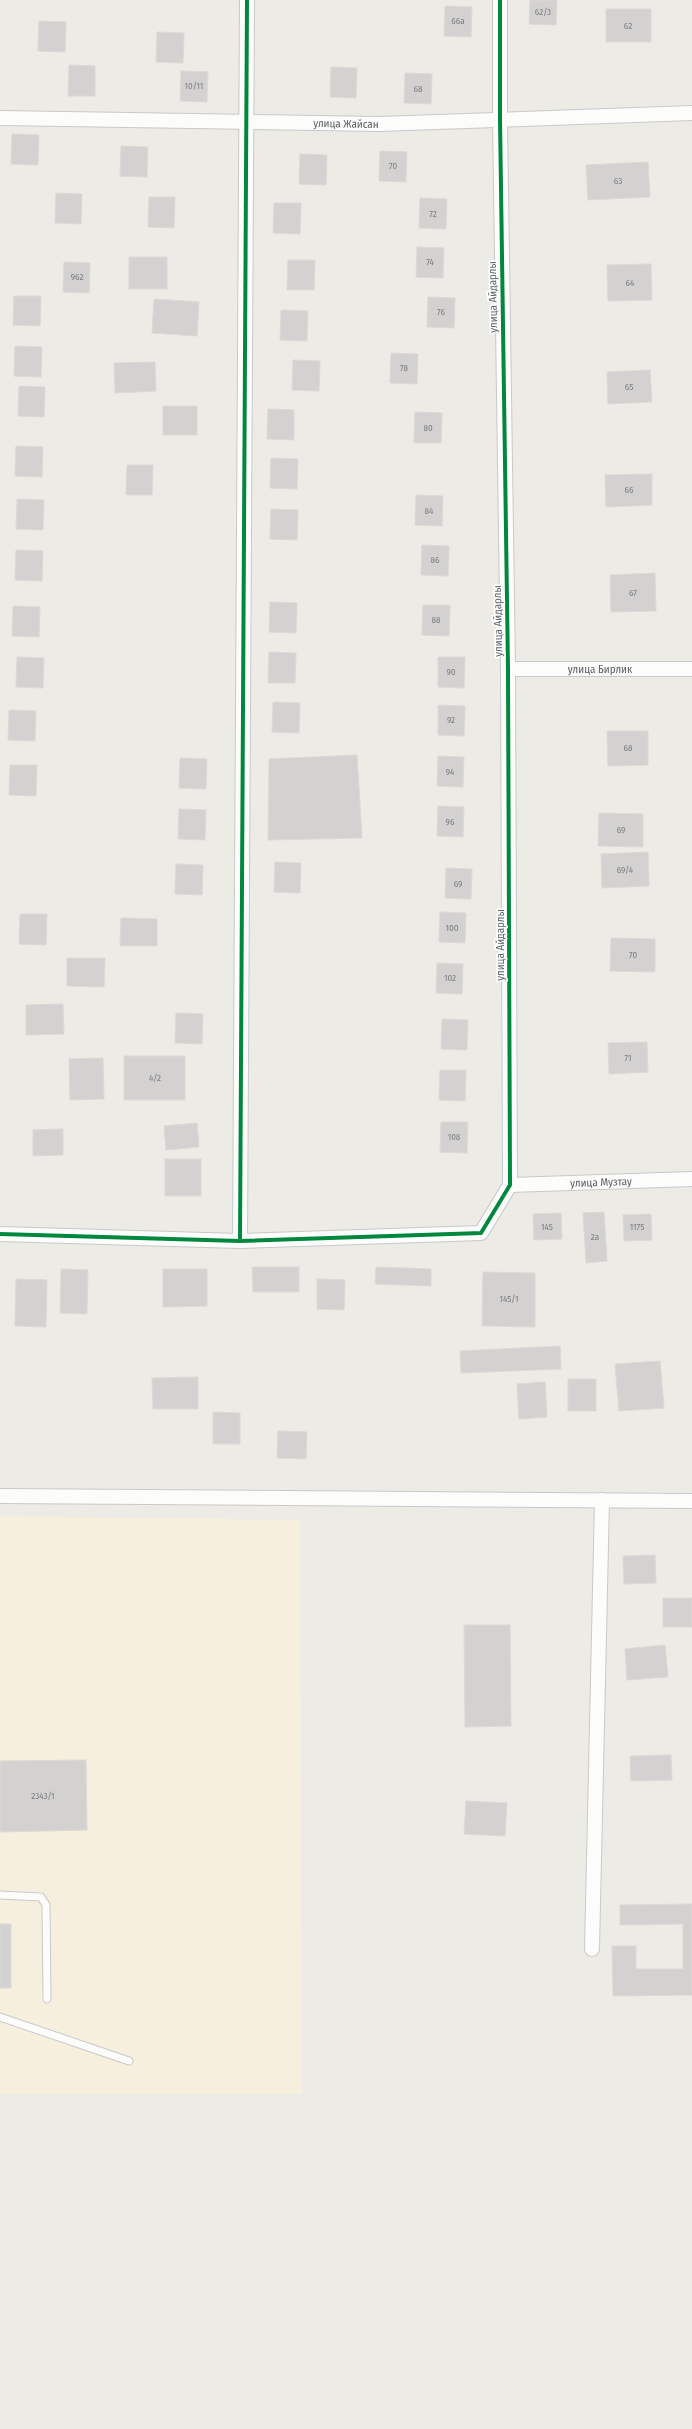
<svg xmlns="http://www.w3.org/2000/svg" width="692" height="2429" font-family="'Fira Sans Condensed',sans-serif">
<rect width="100%" height="100%" fill="#ecebe6"/>
<polygon fill="#f6efde" points="0,1516 300,1520 302,2094 0,2094"/>
<g fill="#d4d2d0" stroke="#dcd9d5">
<polygon points="530,0 557,0 556,25 529,24"/>
<polygon points="445,6 472,7 471,37 444,36"/>
<rect x="606" y="9" width="45" height="33"/>
<polygon points="39,21 66,22 65,52 38,51"/>
<polygon points="157,32 184,33 183,63 156,62"/>
<polygon points="69,65 95,66 95,96 68,96"/>
<polygon points="331,67 357,68 356,98 330,97"/>
<polygon points="181,71 208,72 207,102 180,101"/>
<polygon points="405,73 432,74 431,104 404,103"/>
<polygon points="12,134 39,135 38,165 11,164"/>
<polygon points="121,146 148,147 147,177 120,176"/>
<polygon points="380,151 407,152 406,182 379,181"/>
<polygon points="300,154 327,155 326,185 299,184"/>
<polygon points="648,162 650,197 588,200 586,165"/>
<polygon points="56,193 82,194 81,224 55,223"/>
<polygon points="149,197 175,197 174,228 148,227"/>
<polygon points="420,198 447,199 446,229 419,228"/>
<polygon points="274,203 301,203 300,234 273,233"/>
<polygon points="417,247 444,248 443,278 416,277"/>
<rect x="129" y="257" width="38" height="32"/>
<polygon points="288,260 315,260 314,290 287,290"/>
<polygon points="64,262 90,263 89,293 63,292"/>
<polygon points="651,264 652,300 608,301 607,265"/>
<polygon points="14,296 41,296 40,326 13,325"/>
<polygon points="428,297 455,298 454,328 427,327"/>
<polygon points="154,299 199,302 197,336 152,333"/>
<polygon points="281,310 308,311 307,341 280,340"/>
<polygon points="15,346 42,347 41,377 14,376"/>
<polygon points="391,353 418,354 417,384 390,383"/>
<polygon points="293,360 320,361 319,391 292,390"/>
<polygon points="155,362 156,391 115,393 114,363"/>
<polygon points="650,370 652,402 608,404 607,372"/>
<polygon points="19,386 45,387 44,417 18,416"/>
<rect x="163" y="406" width="34" height="29"/>
<polygon points="268,409 294,410 294,440 267,439"/>
<polygon points="415,412 442,413 441,443 414,443"/>
<polygon points="16,446 43,447 42,477 15,476"/>
<polygon points="271,458 298,459 297,489 270,488"/>
<polygon points="127,465 153,465 152,495 126,495"/>
<polygon points="652,474 652,505 606,507 605,475"/>
<polygon points="416,495 443,496 442,526 415,525"/>
<polygon points="17,499 44,500 43,530 16,529"/>
<polygon points="271,509 298,510 297,540 270,539"/>
<polygon points="422,545 449,546 448,576 421,575"/>
<polygon points="16,550 43,551 42,581 15,580"/>
<polygon points="655,573 656,611 611,612 610,575"/>
<polygon points="270,602 297,603 296,633 269,632"/>
<polygon points="423,605 450,605 449,636 422,635"/>
<polygon points="13,606 40,607 39,637 12,636"/>
<polygon points="269,652 296,653 295,683 268,683"/>
<polygon points="17,657 44,658 43,688 16,687"/>
<polygon points="438,657 465,657 464,688 438,687"/>
<polygon points="273,702 300,703 299,733 272,732"/>
<polygon points="438,705 465,706 464,736 438,735"/>
<polygon points="9,710 36,711 35,741 8,740"/>
<polygon points="607,731 648,731 648,765 608,766"/>
<polygon points="357,755 362,838 268,840 269,759"/>
<polygon points="438,756 464,757 463,787 437,786"/>
<polygon points="180,758 207,759 206,789 179,788"/>
<polygon points="10,765 37,765 36,796 9,795"/>
<polygon points="438,806 464,807 463,837 437,836"/>
<polygon points="179,809 206,810 205,840 178,839"/>
<polygon points="599,813 643,814 643,847 598,846"/>
<polygon points="648,852 649,886 602,888 601,854"/>
<polygon points="275,862 301,863 300,893 274,892"/>
<polygon points="176,864 203,865 202,895 175,894"/>
<polygon points="446,868 472,869 471,899 445,898"/>
<polygon points="440,912 466,913 465,943 439,942"/>
<polygon points="20,914 47,914 46,945 19,944"/>
<polygon points="121,918 157,919 157,946 120,946"/>
<polygon points="611,938 655,939 655,972 610,971"/>
<polygon points="67,958 105,958 104,987 67,986"/>
<polygon points="437,963 463,964 462,994 436,993"/>
<polygon points="63,1004 64,1034 26,1035 26,1005"/>
<polygon points="176,1013 203,1014 202,1044 175,1043"/>
<polygon points="442,1019 468,1020 467,1050 441,1049"/>
<polygon points="647,1042 648,1072 609,1074 608,1043"/>
<rect x="124" y="1056" width="61" height="44"/>
<polygon points="103,1058 104,1099 70,1100 69,1059"/>
<polygon points="440,1070 466,1070 465,1101 439,1100"/>
<polygon points="441,1122 468,1122 467,1153 440,1152"/>
<polygon points="197,1123 199,1147 166,1150 164,1126"/>
<polygon points="63,1129 63,1155 33,1156 33,1130"/>
<rect x="165" y="1159" width="36" height="37"/>
<polygon points="604,1212 607,1261 586,1263 583,1213"/>
<polygon points="561,1213 562,1239 534,1240 533,1214"/>
<polygon points="651,1214 652,1240 624,1241 623,1215"/>
<polygon points="252,1267 299,1267 299,1292 253,1292"/>
<polygon points="376,1267 431,1269 431,1286 375,1284"/>
<polygon points="61,1269 88,1270 87,1314 60,1313"/>
<polygon points="163,1269 207,1269 207,1306 163,1307"/>
<polygon points="483,1272 535,1273 535,1327 482,1326"/>
<polygon points="16,1279 47,1280 46,1327 15,1326"/>
<polygon points="317,1279 345,1280 344,1310 317,1309"/>
<polygon points="560,1346 561,1369 461,1373 460,1351"/>
<polygon points="660,1361 664,1408 619,1411 615,1364"/>
<polygon points="198,1377 198,1409 153,1409 152,1378"/>
<rect x="568" y="1379" width="28" height="32"/>
<polygon points="545,1382 547,1417 519,1419 517,1384"/>
<polygon points="213,1412 240,1413 240,1444 213,1444"/>
<polygon points="278,1431 307,1432 306,1459 277,1458"/>
<polygon points="655,1555 656,1583 624,1584 623,1556"/>
<rect x="663" y="1598" width="29" height="29"/>
<polygon points="464,1625 510,1625 511,1726 465,1727"/>
<polygon points="665,1645 668,1677 627,1680 625,1649"/>
<polygon points="671,1755 672,1780 631,1781 630,1756"/>
<polygon points="86,1760 87,1830 0,1832 0,1761"/>
<polygon points="466,1801 507,1803 505,1836 464,1834"/>
<polygon points="692,1904 692,1995 613,1996 612,1946 636,1946 636,1969 683,1969 683,1924 620,1925 620,1905"/>
<rect x="0" y="1924" width="11" height="64"/>
</g>
<g fill="none" stroke-linecap="round" stroke-linejoin="round">
<g stroke="#c9c9c8" stroke-width="9">
<g id="service">
<polyline points="0,1895 41,1897 46,1905 47,1999"/>
<polyline points="0,2017 129,2061"/>
</g>
</g>
<g stroke="#c9c9c8" stroke-width="16">
<g id="minor">
<path id="s1" d="M0 118 379 124 692 113"/>
<path id="s2" d="M508 669H692"/>
<path id="s3" d="M510 1185 692 1179"/>
<polyline points="0,1234 240,1241 481,1233 510,1185 508,669 500,119 500,0"/>
<polyline points="240,1241 247,0"/>
<polyline points="0,1496 692,1501"/>
<polyline points="592,1949 602,1500"/>
</g>
</g>
<use href="#service" stroke="#fcfcfb" stroke-width="7"/>
<use href="#minor" stroke="#fcfcfb" stroke-width="14"/>
<g stroke="#fff" stroke-width="6">
<g id="cycleway">
<polyline points="0,1234 240,1241 481,1233 510,1185 508,669 500,119 500,0"/>
<polyline points="240,1241 247,0"/>
</g>
</g>
<use href="#cycleway" stroke="#00873e" stroke-width="4"/>
</g>
<g text-anchor="middle" dominant-baseline="central" stroke-width="3.5" stroke-linejoin="round" paint-order="stroke">
<g font-size="9" fill="#7a7e81">
<text x="543" y="12">62/3</text>
<text x="458" y="21">66а</text>
<text x="628" y="26">62</text>
<text x="194" y="86">10/11</text>
<text x="418" y="89">68</text>
<text x="393" y="166">70</text>
<text x="618" y="181">63</text>
<text x="433" y="214">72</text>
<text x="430" y="262">74</text>
<text x="77" y="277">962</text>
<text x="630" y="283">64</text>
<text x="441" y="312">76</text>
<text x="404" y="368">78</text>
<text x="629" y="387">65</text>
<text x="428" y="428">80</text>
<text x="629" y="490">66</text>
<text x="429" y="511">84</text>
<text x="435" y="560">86</text>
<text x="633" y="593">67</text>
<text x="436" y="620">88</text>
<text x="451" y="672">90</text>
<text x="451" y="720">92</text>
<text x="628" y="748">68</text>
<text x="450" y="772">94</text>
<text x="450" y="822">96</text>
<text x="621" y="830">69</text>
<text x="625" y="870">69/4</text>
<text x="458" y="884">69</text>
<text x="452" y="928">100</text>
<text x="633" y="955">70</text>
<text x="450" y="978">102</text>
<text x="628" y="1058">71</text>
<text x="155" y="1078">4/2</text>
<text x="454" y="1137">108</text>
<text x="547" y="1227">145</text>
<text x="637" y="1227">1175</text>
<text x="595" y="1237">2а</text>
<text x="509" y="1299">145/1</text>
<text x="43" y="1796">2343/1</text>
</g>
<g font-size="11" fill="#5b6065" stroke="#fff">
<text stroke="none"><textPath href="#s1" startOffset="346">улица Жайсан</textPath></text>
<text transform="translate(493 297) rotate(-91)">улица Айдарлы</text>
<text transform="translate(498 621) rotate(-91)">улица Айдарлы</text>
<text stroke="none"><textPath href="#s2" startOffset="92">улица Бирлик</textPath></text>
<text transform="translate(500 945) rotate(-90)">улица Айдарлы</text>
<text stroke="none"><textPath href="#s3" startOffset="91">улица Музтау</textPath></text>
</g>
</g>
</svg>
